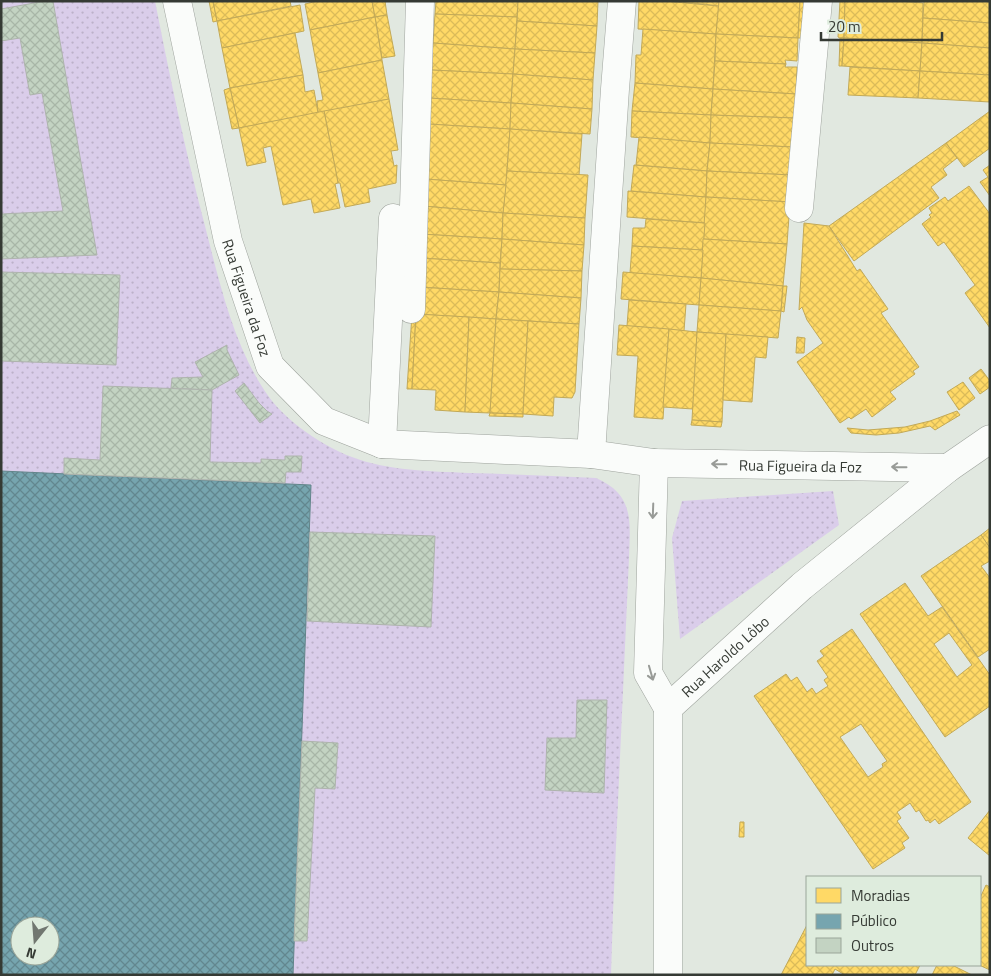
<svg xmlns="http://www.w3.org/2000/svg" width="991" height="976" font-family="'Titillium Web',sans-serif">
<defs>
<pattern id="park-dots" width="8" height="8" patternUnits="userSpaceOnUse" patternTransform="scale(1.25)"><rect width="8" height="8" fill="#dacdea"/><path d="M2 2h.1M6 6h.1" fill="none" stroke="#bcb1c9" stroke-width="1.8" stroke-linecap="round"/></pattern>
<pattern id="homes-cross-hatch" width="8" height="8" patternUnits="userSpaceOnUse" patternTransform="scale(1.25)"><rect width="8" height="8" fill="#ffd966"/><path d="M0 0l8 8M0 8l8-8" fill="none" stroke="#dbbb59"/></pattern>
<pattern id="public-cross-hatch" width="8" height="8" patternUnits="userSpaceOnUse" patternTransform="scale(1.25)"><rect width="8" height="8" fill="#76a5af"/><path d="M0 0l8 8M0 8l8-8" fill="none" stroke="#62878f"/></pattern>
<pattern id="building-cross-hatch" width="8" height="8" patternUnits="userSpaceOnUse" patternTransform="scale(1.25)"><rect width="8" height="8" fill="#c3d3c2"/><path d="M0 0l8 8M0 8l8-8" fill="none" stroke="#a8b6a7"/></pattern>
</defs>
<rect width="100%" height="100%" fill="#e1e8e0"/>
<g fill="url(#park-dots)" fill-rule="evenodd">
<path d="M1 1H155C170 78 186 154 206 230 220 285 235 350 269 397 286 421 324 447 352 457 389 471 430 471 469 473 511 474 554 476 596 478 635 495 630 522 629 558L613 912 611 975H1ZM20 926H50V956H20Z"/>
<polygon points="833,491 839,525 680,639 672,538 682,501"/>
</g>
<g fill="url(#homes-cross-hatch)" stroke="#c2a957" fill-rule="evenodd">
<polygon points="209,1 213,1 217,21 213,22"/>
<polygon points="213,1 290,1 291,6 217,21"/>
<polygon points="372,1 375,17 310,30 305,4 318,1"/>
<polygon points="372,1 385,1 387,15 375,17"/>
<polygon points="436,1 518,1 517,17 435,14"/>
<polygon points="518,1 598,1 597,26 517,21"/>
<polygon points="639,1 665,1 719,6 716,34 638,29"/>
<polygon points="665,1 719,1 719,6 703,4"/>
<polygon points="719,1 800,1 798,38 716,34"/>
<polygon points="800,1 805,1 803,38 798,38"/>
<polygon points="840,1 845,1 844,38 840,38 838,37"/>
<polygon points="845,1 899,1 923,3 922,43 844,38"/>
<polygon points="924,1 990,1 990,23 923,18"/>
<polygon points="300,5 304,31 222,48 217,21"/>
<polygon points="435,14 517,17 515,49 433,43"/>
<polygon points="387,15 395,56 382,58 375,17"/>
<polygon points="375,17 382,60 318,73 310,30"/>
<polygon points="923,18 990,23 990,48 922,43"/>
<polygon points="517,21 597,26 595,53 515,49"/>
<polygon points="643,29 716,34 713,89 635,83 636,55 641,55"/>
<polygon points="295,33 303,75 230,88 222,48"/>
<polygon points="716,34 798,38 797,61 785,60 786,64 715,61"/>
<polygon points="840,38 844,38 842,66 839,66"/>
<polygon points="844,38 922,43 920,71 842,66"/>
<polygon points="433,43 515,49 513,74 431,70"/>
<polygon points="922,43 990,48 990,75 920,71"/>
<polygon points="515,49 595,53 593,80 513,74"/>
<polygon points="382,60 389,99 318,113 317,101 323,100 318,73"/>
<polygon points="715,61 786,64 785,67 797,67 796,94 713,89"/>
<polygon points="850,67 920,71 918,98 848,95"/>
<polygon points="431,70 513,74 511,103 429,98"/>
<polygon points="920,71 990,75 990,102 918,98"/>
<polygon points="513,74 593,80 592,109 511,103"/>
<polygon points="303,75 305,92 314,90 318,113 239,128 230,88"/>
<polygon points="635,83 713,89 711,115 632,111"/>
<polygon points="230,88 239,128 232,129 224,90"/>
<polygon points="713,89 796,94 795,118 711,115"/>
<polygon points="429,98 511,103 510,129 428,124"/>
<polygon points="389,99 398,150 391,151 394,166 397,165 396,183 368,189 370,202 345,207 340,183 338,183 324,111"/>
<polygon points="511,103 592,109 590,134 510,129"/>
<polygon points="324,111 336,172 338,183 335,184 340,208 314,213 311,199 283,205 271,146 263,148 266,162 247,166 239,128"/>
<polygon points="632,111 711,115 710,143 631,137"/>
<polygon points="990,111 990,148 964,167 946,143"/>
<polygon points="711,115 795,118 793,147 710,143"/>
<polygon points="428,124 510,129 506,185 425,179"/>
<polygon points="510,129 582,134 579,175 507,171"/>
<polygon points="639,137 710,143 707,171 636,165"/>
<polygon points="710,143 793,147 792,175 707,171"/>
<polygon points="946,143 957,158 943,169 947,175 931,187 939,198 854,261 829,226"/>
<polygon points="634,165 707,171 706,197 631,191"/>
<polygon points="990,165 990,196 980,182 988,177 983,170"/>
<polygon points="507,171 588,175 585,218 503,213"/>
<polygon points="707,171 792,175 790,202 706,197"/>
<polygon points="425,179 506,185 503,213 423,206"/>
<polygon points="969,186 990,214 990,328 965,293 975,285 944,242 938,246 922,224 931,217 929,215 932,213 929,208 945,197 948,201"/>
<polygon points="628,191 706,197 705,223 627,217"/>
<polygon points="706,197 790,202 787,244 703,239"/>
<polygon points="423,206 503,213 502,239 421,234"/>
<polygon points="503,213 585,218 584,245 502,239"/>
<polygon points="646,219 705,223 703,250 632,246 633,228 645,228"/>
<polygon points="804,223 829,226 857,271 860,269 888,309 881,313 919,367 913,371 915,374 890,392 896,399 872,417 866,409 851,419 849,417 840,423 797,362 823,343 807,320 802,307 799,310"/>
<polygon points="421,234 502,239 500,263 420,258"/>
<polygon points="502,239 584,245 582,271 500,269"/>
<polygon points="703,239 787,244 783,286 701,278"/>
<polygon points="632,246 703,250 701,278 630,273"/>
<polygon points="420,258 500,263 499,292 418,287"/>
<polygon points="500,269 582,271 581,298 499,292"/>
<polygon points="623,272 701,278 699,305 621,299"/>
<polygon points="701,278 783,286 781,311 699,305"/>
<polygon points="783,286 787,286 784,312 781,311"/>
<polygon points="418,287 499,292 496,319 416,314"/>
<polygon points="499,292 581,298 579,324 496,319"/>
<polygon points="629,300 686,304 684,331 627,326"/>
<polygon points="699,305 781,311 778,338 697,332"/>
<polygon points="412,314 416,314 412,389 407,389"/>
<polygon points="416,314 469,317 465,412 435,410 436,390 412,389"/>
<polygon points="469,317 496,319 490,413 465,412"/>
<polygon points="496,319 528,321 523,414 490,413"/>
<polygon points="528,321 579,324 575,392 572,398 554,397 553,416 523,414"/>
<polygon points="619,325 669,329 663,419 634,417 638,356 617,355"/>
<polygon points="669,329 697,332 693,409 663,407"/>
<polygon points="697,332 726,334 722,422 692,420"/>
<polygon points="726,334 768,337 766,358 755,357 752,402 723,400"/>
<polygon points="797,337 805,338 804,353 796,353"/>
<polygon points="981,369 990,381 990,387 980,394 969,378"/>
<polygon points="963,382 975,398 959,410 947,392"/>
<polygon points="957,411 960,415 935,430 930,426 899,433 876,435 851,433 847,428 868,430 905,427 930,421"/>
<polygon points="490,413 523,414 523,417 489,416"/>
<polygon points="692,420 722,422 721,427 691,425"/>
<polygon points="990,528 990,548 981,535"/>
<polygon points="981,535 990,548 990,561 981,566 990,578 990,649 978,657 921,576"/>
<path d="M905 583 928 616 942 607 990 675V706L945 737 860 614ZM949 633 972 665 957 677 934 644Z"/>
<path d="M852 629 971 802 939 824 935 819 930 823 928 820 926 821 919 810 916 812 910 803 897 812 901 818 897 821 909 838 902 843 905 848 873 869 754 696 786 674 791 681 797 677 807 692 812 688 816 694 828 686 824 680 828 677 817 661 824 656 820 651ZM861 724 887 761 882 764 883 767 868 777 840 737Z"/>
<polygon points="990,810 990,856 968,838"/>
<polygon points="740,822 744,822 744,837 739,837"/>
<polygon points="986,885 990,887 990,970 979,965 980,898"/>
<polygon points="807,925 807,965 920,965 915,975 845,975 835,969 832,975 781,975"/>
<polygon points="937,965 952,965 972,975 932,975"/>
</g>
<path fill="url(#public-cross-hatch)" stroke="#62858a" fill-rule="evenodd" d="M1 471 311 485 293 975H1ZM20 926H50V956H20Z"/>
<g fill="url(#building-cross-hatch)" stroke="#aeb4ad">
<polygon points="45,1 53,1 97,255 1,259 1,214 63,211 42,93 30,95 20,38 1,41 1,9"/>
<polygon points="1,272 120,275 116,365 1,361"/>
<polygon points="227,345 227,350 239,375 212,390 171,388 172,378 203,377 195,362"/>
<polygon points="244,383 259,403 267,411 272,414 260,423 235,391"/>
<polygon points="103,386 212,390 210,462 261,463 261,459 285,460 285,456 302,456 301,472 286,472 285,483 64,474 64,458 100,460"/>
<polygon points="310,532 435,536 431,627 307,621"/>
<polygon points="577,700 607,700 604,793 545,790 547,738 576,738"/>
<polygon points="302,741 338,743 335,789 315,788 307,941 294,941"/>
</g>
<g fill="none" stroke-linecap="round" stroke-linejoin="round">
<g stroke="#9ea39d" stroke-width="29">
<g id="minor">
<path id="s1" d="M177 1 228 241 270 366 324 421 382 444 591 454 654 463 948 468"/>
<polyline points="799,208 818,1"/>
<polyline points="411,309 420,1"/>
<polyline points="382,444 393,218"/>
<polyline points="591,454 615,89 622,1"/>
<polyline points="654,463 648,673 668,708"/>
<path id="s2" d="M668 975V708L802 586 948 468 990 439"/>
</g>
</g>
<use href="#minor" stroke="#fafcfa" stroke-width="28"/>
</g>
<defs><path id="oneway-shaft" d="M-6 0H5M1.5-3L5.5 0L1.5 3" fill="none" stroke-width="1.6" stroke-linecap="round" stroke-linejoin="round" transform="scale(1.25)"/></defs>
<g stroke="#989b97">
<use href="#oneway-shaft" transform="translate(719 464) rotate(-179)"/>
<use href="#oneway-shaft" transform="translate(899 467) rotate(-179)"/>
<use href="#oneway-shaft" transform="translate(653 511) rotate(92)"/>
<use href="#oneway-shaft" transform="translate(651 673) rotate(74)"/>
</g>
<g text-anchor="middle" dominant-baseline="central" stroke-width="5" stroke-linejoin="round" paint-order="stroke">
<g font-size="15" fill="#353a34" stroke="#deecdd">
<text stroke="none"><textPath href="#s1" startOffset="305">Rua Figueira da Foz</textPath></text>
<text stroke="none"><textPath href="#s1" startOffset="936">Rua Figueira da Foz</textPath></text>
<text stroke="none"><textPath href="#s2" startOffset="344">Rua Haroldo Lôbo</textPath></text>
</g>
</g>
<rect width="991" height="976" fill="none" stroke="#353a34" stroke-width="5"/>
<rect x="806" y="876" width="175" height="90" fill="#deecdd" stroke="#9aa599"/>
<rect x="816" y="888" width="25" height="15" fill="#ffd966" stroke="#9aa599"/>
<text x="851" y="901" font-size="15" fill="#353a34">Moradias</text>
<rect x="816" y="914" width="25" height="15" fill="#76a5af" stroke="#9aa599"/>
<text x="851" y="926" font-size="15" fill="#353a34">Público</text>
<rect x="816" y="938" width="25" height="15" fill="#c3d3c2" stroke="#9aa599"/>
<text x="851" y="951" font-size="15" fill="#353a34">Outros</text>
<g transform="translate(35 941) rotate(197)"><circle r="24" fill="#deecdd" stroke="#9aa599"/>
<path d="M0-4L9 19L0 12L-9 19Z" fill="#717770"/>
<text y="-8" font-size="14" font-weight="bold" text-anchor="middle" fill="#353a34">N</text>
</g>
<path d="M821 32v8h121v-8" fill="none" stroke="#353a34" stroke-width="2.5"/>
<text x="828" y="32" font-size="15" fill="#353a34" stroke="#deecdd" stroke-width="4" paint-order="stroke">20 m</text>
</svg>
